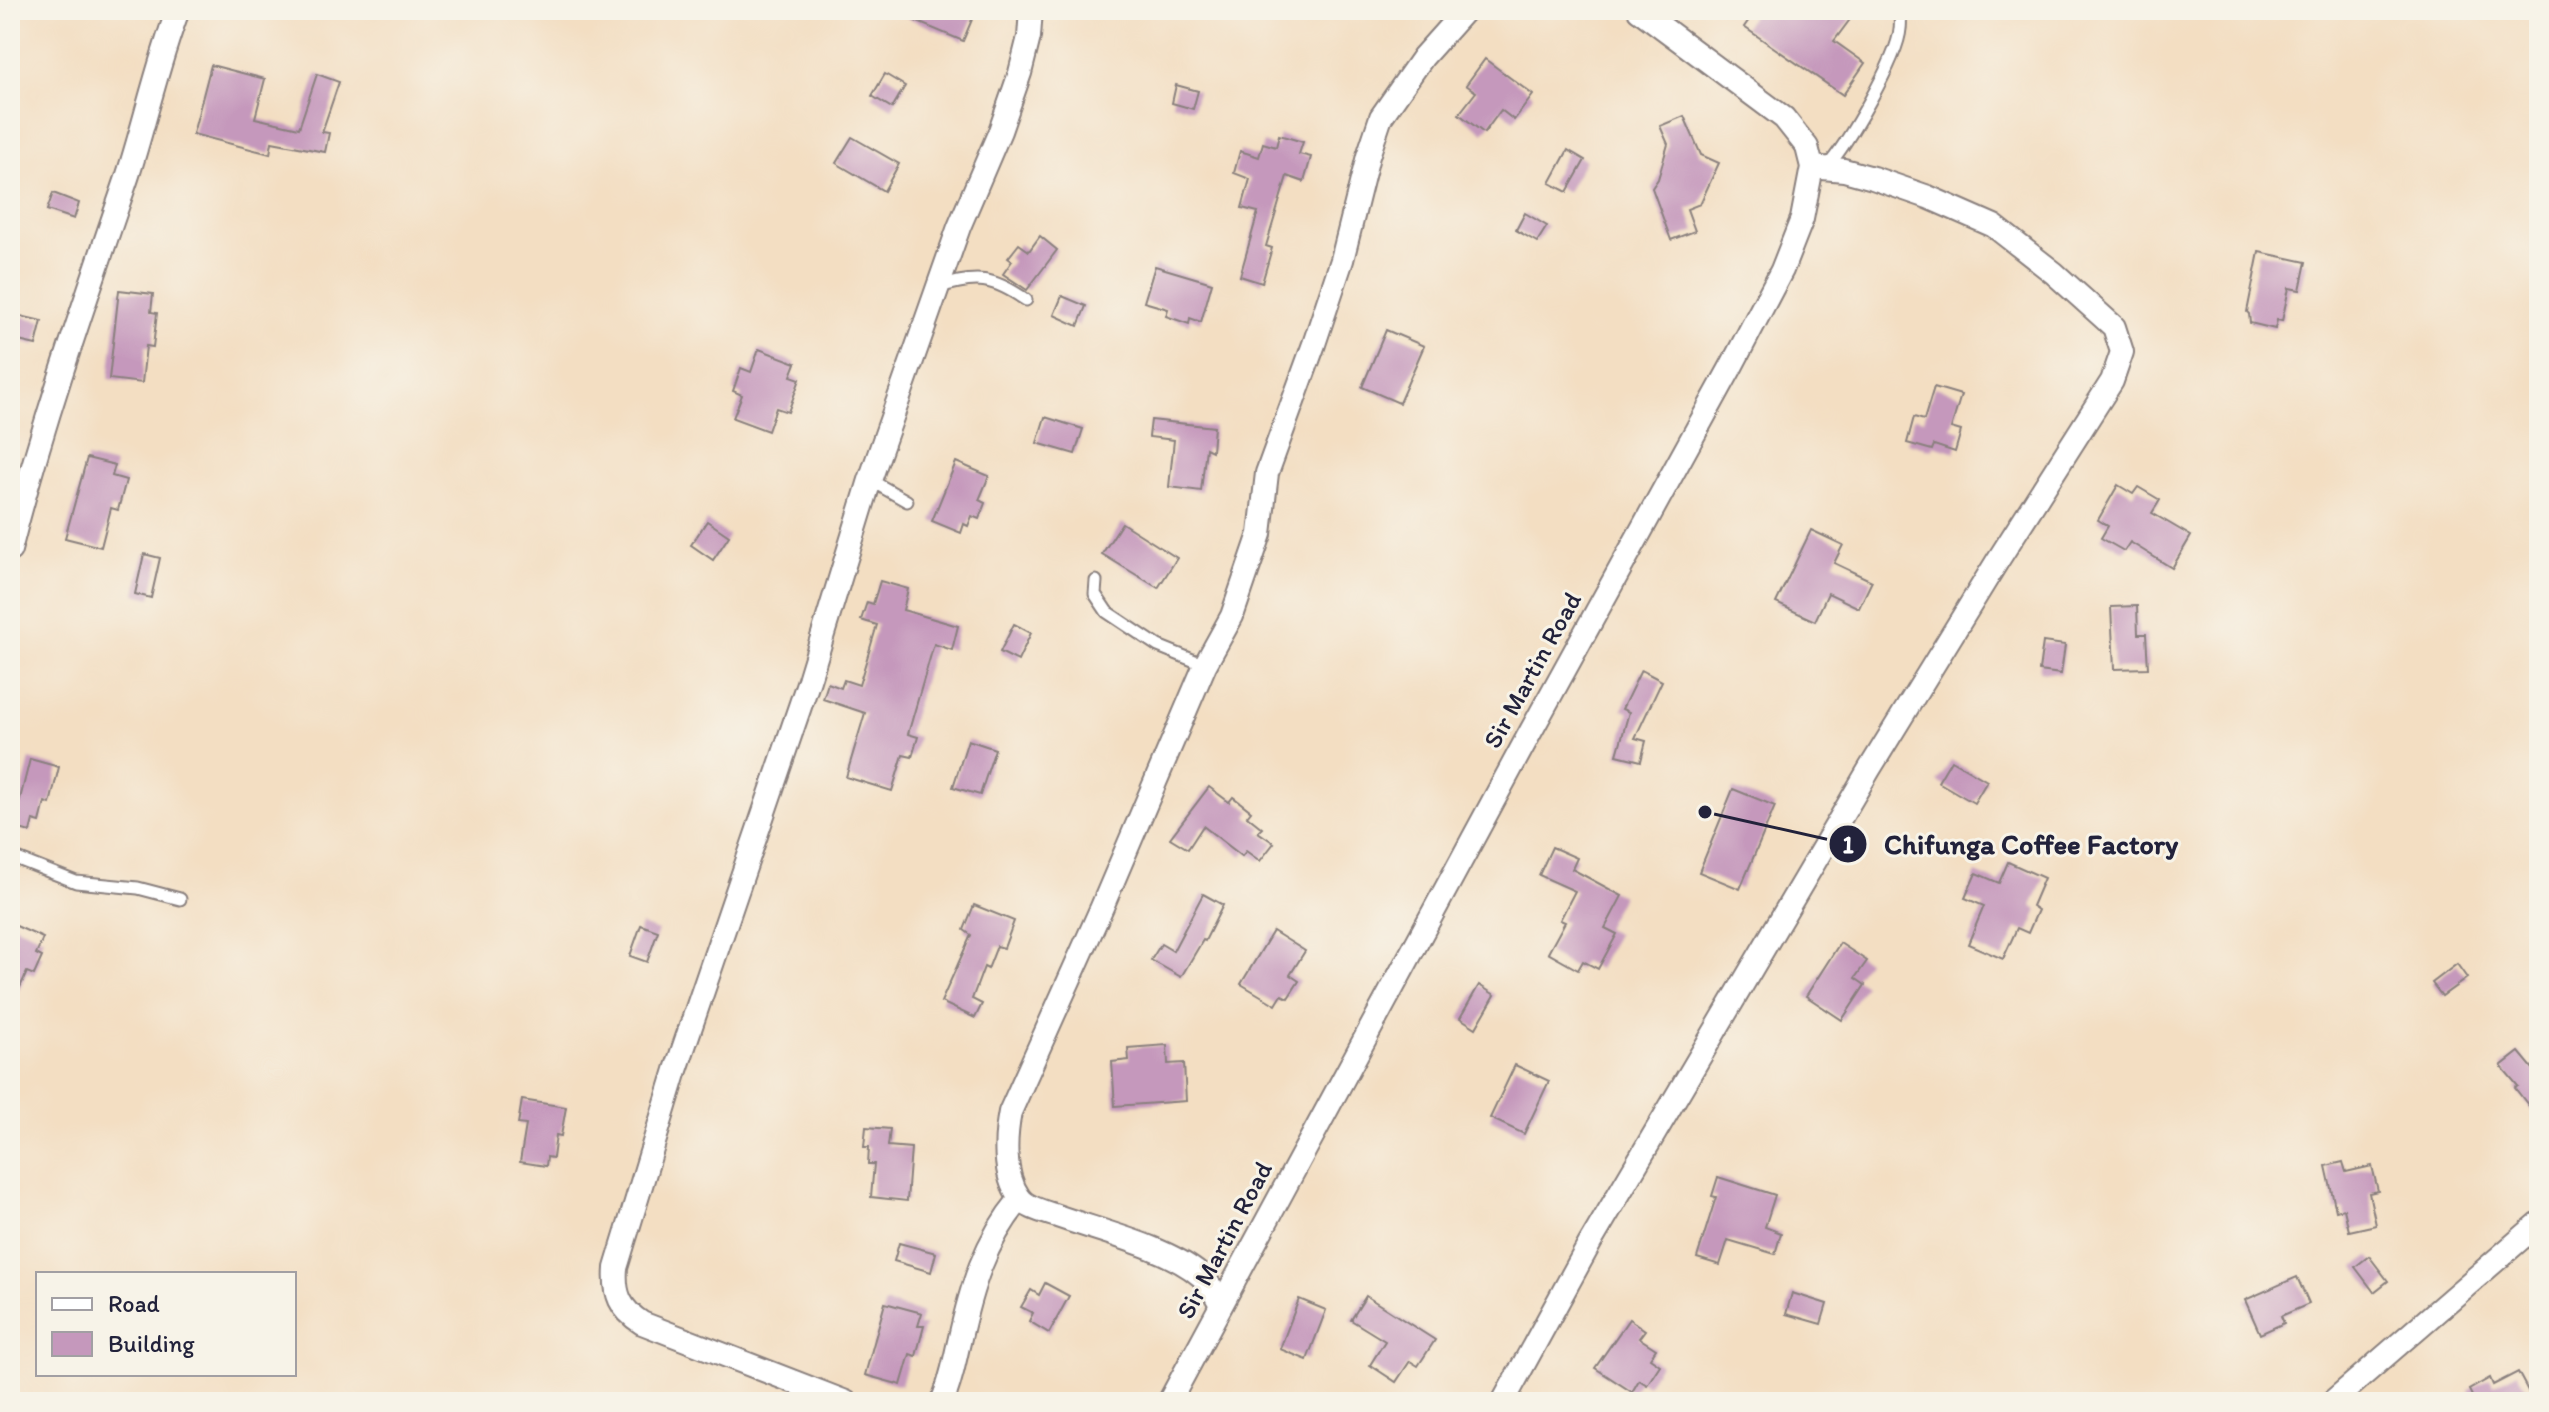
<svg xmlns="http://www.w3.org/2000/svg" width="2549" height="1412" font-family="Itim,sans-serif">
<rect width="100%" height="100%" fill="#f7f3e8"/>
<filter id="ink" filterUnits="userSpaceOnUse"><feTurbulence type="fractalNoise" baseFrequency=".0125" numOctaves="2"/><feDisplacementMap in="SourceGraphic" scale="16" xChannelSelector="R" yChannelSelector="G"/><feConvolveMatrix kernelMatrix="1 2 1 2 8 2 1 2 1" color-interpolation-filters="sRGB"/></filter>
<filter id="wash" filterUnits="userSpaceOnUse"><feTurbulence type="fractalNoise" baseFrequency=".006" numOctaves="4" result="noise"/><feDisplacementMap in="SourceGraphic" scale="32" xChannelSelector="R" yChannelSelector="G"/><feGaussianBlur stdDeviation="1.8" result="paint"/><feColorMatrix in="noise" values="0 0 0 0 0 0 0 0 0 0 0 0 0 0 0 0 0 1.4 0 .05"/><feComposite in="paint" operator="in"/></filter>
<g filter="url(#wash)">
<rect width="100%" height="100%" fill="#f3dec2"/>
<g id="blocks">
<g fill="#c598bc">
<polygon points="889,10 976,10 963,41"/>
<polygon points="1756,10 1857,10 1834,41 1865,63 1843,95 1744,27"/>
<polygon points="1485,59 1533,95 1514,120 1501,110 1484,133 1459,114 1476,92 1466,85"/>
<polygon points="211,65 265,79 255,118 299,128 317,74 339,82 322,132 329,133 325,152 272,142 270,154 193,134"/>
<polygon points="885,74 905,86 892,108 872,96"/>
<polygon points="1176,85 1198,91 1193,109 1172,103"/>
<polygon points="1684,116 1701,155 1719,163 1700,204 1687,209 1695,231 1671,240 1652,188 1658,179 1668,144 1660,126"/>
<polygon points="1279,135 1303,142 1299,154 1311,157 1304,182 1287,176 1266,246 1272,248 1262,283 1240,276 1258,212 1242,208 1250,179 1234,173 1240,151 1259,157 1263,143 1276,147"/>
<polygon points="852,137 899,164 884,191 836,163"/>
<polygon points="1568,150 1585,160 1567,192 1550,183"/>
<polygon points="53,193 79,203 74,219 47,210"/>
<polygon points="1525,213 1547,226 1537,242 1516,230"/>
<polygon points="1040,236 1057,250 1027,290 1003,274 1012,261 1008,258 1019,244 1029,251"/>
<polygon points="2259,252 2306,262 2300,290 2289,288 2282,321 2277,320 2275,329 2250,323 2249,314 2247,312"/>
<polygon points="1155,266 1212,283 1201,322 1190,318 1189,324 1166,316 1168,309 1144,302"/>
<polygon points="119,290 153,294 151,312 157,313 153,347 146,346 142,383 109,379"/>
<polygon points="1062,296 1086,306 1078,326 1054,315"/>
<polygon points="16,315 42,321 36,345 10,339"/>
<polygon points="1386,330 1424,346 1399,403 1362,387"/>
<polygon points="759,349 796,363 791,376 800,379 788,412 776,408 768,431 733,418 742,395 733,391 741,368 751,372"/>
<polygon points="1934,387 1961,395 1951,428 1961,431 1955,452 1934,445 1932,450 1907,443 1914,417 1924,420"/>
<polygon points="1045,417 1083,429 1075,454 1037,443"/>
<polygon points="1151,420 1214,427 1212,451 1206,448 1201,491 1169,487 1174,440 1149,437"/>
<polygon points="87,458 115,465 112,476 126,480 118,510 111,508 101,547 65,538"/>
<polygon points="956,462 989,476 979,500 985,503 979,519 972,516 968,526 964,524 961,533 932,521"/>
<polygon points="2118,485 2133,494 2138,487 2160,500 2152,513 2191,536 2172,568 2130,542 2124,551 2101,538 2108,526 2098,520"/>
<polygon points="707,521 729,536 713,560 691,545"/>
<polygon points="1122,523 1177,558 1158,588 1102,554"/>
<polygon points="1811,530 1843,545 1834,563 1872,581 1859,608 1828,593 1815,621 1776,603"/>
<polygon points="144,554 160,558 151,598 135,594"/>
<polygon points="880,581 908,589 903,610 958,626 952,650 934,644 908,734 918,737 912,757 903,755 892,791 846,777 865,713 823,699 828,683 841,688 844,680 859,685 877,625 861,620 867,602 873,604"/>
<polygon points="2137,606 2138,634 2146,634 2148,668 2114,669 2111,607"/>
<polygon points="1014,624 1031,633 1018,661 1000,652"/>
<polygon points="2043,642 2065,645 2061,674 2039,671"/>
<polygon points="1641,670 1662,681 1635,738 1646,741 1641,761 1617,755 1629,712 1622,709"/>
<polygon points="968,740 995,749 980,795 953,787"/>
<polygon points="30,759 59,767 50,804 45,802 40,822 33,820 30,832 13,827"/>
<polygon points="1951,760 1987,781 1974,803 1938,782"/>
<polygon points="1209,787 1229,802 1233,797 1251,811 1247,816 1262,828 1258,832 1274,843 1260,861 1246,851 1242,856 1203,826 1188,849 1170,838"/>
<polygon points="1733,789 1775,806 1740,889 1699,872"/>
<polygon points="1552,847 1577,858 1572,869 1622,896 1605,928 1617,934 1598,969 1583,961 1578,970 1548,953 1565,922 1560,920 1575,891 1539,875"/>
<polygon points="2008,862 2044,878 2032,906 2038,910 2028,933 2017,928 2003,959 1968,944 1984,906 1965,898 1976,873 1999,883"/>
<polygon points="1203,894 1223,905 1205,941 1203,940 1181,977 1151,960 1161,944 1173,951"/>
<polygon points="974,905 1014,921 1004,948 997,946 988,969 984,967 972,999 982,1004 975,1018 941,1002 971,935 964,930"/>
<polygon points="14,925 43,938 36,954 42,957 34,975 27,972 10,1009 10,934"/>
<polygon points="641,925 658,931 647,962 630,956"/>
<polygon points="1273,931 1305,951 1290,975 1299,981 1288,998 1282,995 1276,1005 1241,984"/>
<polygon points="1840,943 1867,961 1855,978 1865,985 1842,1020 1806,996"/>
<polygon points="2457,964 2467,978 2442,996 2432,983"/>
<polygon points="1479,985 1495,995 1476,1028 1460,1018"/>
<polygon points="1167,1045 1168,1064 1184,1063 1186,1101 1115,1106 1112,1062 1129,1060 1128,1048"/>
<polygon points="2519,1052 2539,1076 2539,1119 2515,1088 2518,1086 2501,1066"/>
<polygon points="1515,1065 1549,1081 1524,1134 1490,1118"/>
<polygon points="522,1100 566,1107 561,1136 556,1135 553,1158 547,1157 546,1166 520,1162 526,1125 518,1124"/>
<polygon points="866,1127 890,1129 888,1146 911,1148 907,1201 871,1197 874,1164 868,1164 869,1147 864,1147"/>
<polygon points="2343,1162 2346,1172 2372,1166 2378,1191 2369,1193 2376,1225 2349,1231 2344,1209 2336,1211 2326,1166"/>
<polygon points="1718,1177 1775,1195 1765,1227 1781,1233 1775,1254 1728,1240 1720,1265 1697,1258 1716,1197 1712,1196"/>
<polygon points="899,1243 936,1253 931,1272 894,1261"/>
<polygon points="2369,1256 2388,1281 2374,1292 2355,1267"/>
<polygon points="2297,1277 2309,1304 2281,1316 2284,1323 2260,1334 2245,1300"/>
<polygon points="1045,1283 1069,1296 1049,1333 1029,1321 1033,1313 1021,1307 1031,1290 1039,1295"/>
<polygon points="1792,1293 1827,1304 1821,1324 1786,1314"/>
<polygon points="1366,1296 1435,1340 1418,1366 1410,1361 1396,1382 1370,1365 1385,1341 1351,1320"/>
<polygon points="1299,1299 1326,1310 1307,1360 1280,1349"/>
<polygon points="885,1303 922,1313 918,1326 924,1326 916,1356 910,1354 901,1385 865,1375"/>
<polygon points="1629,1319 1645,1330 1639,1338 1656,1349 1650,1358 1660,1365 1647,1385 1639,1380 1632,1392 1595,1368"/>
<polygon points="2518,1372 2534,1402 2461,1402 2472,1396 2469,1390 2490,1378 2493,1385"/>
</g>
</g>
</g>
<g filter="url(#ink)">
<use href="#blocks" fill-opacity="0" stroke="#8a807e" stroke-width="2"/>
<g fill="none" stroke-linecap="round" stroke-linejoin="round">
<g stroke="#8a807e" stroke-width="15">
<g id="service">
<path d="M1826 168C1846 146 1898 58 1900 29 1901 23 1900 16 1900 10"/>
<path d="M937 288C976 275 993 277 1026 300"/>
<polyline points="870,480 907,501"/>
<polyline points="1096,581 1095,594 1107,612 1158,646 1205,665"/>
<polyline points="10,856 76,882 138,888 180,899"/>
</g>
</g>
<g stroke="#8a807e" stroke-width="26">
<g id="minor">
<path d="M10 550C42 424 85 301 127 178 145 123 157 65 178 10"/>
<path d="M1221 1305C1215 1294 1210 1283 1200 1275 1167 1247 1099 1231 1057 1216 1045 1212 1026 1208 1019 1197 1003 1174 1005 1138 1010 1112L1102 907 1205 665 1232 616 1260 534 1267 473 1314 344 1342 260 1368 156 1381 117 1423 57 1465 10"/>
<path d="M846 1402 642 1323C620 1309 614 1294 616 1268L676 1070 809 680 870 480 959 227 1000 131 1020 73 1029 37 1031 10"/>
<path d="M942 1402C951 1382 954 1363 959 1342 971 1288 984 1242 1020 1199"/>
<polyline points="1169,1402 1531,731 1731,367 1782,270 1802,219 1812,167 1807,147 1784,118 1639,10"/>
<polyline points="1503,1402 1590,1243 1870,768 1998,560 2112,381 2122,352 2114,327 2054,273 1994,226 1928,197 1873,178 1844,170 1812,167"/>
<polyline points="2332,1402 2539,1223"/>
</g>
</g>
<use href="#service" stroke="#fff" stroke-width="11"/>
<use href="#minor" stroke="#fff" stroke-width="22"/>
</g>
</g>
<g text-anchor="middle" dominant-baseline="central" stroke-width="6" stroke-linejoin="round" paint-order="stroke">
<g font-size="26" fill="#22223b" stroke="#f7f3e8">
<text transform="translate(1532 670) rotate(-61)">Sir Martin Road</text>
<text transform="translate(1224 1240) rotate(-62)">Sir Martin Road</text>
</g>
</g>
<path fill="none" stroke="#22223b" stroke-width="3" d="M1705 812L1848 844"/>
<g fill="#22223b" stroke="#f7f3e8" stroke-width="3">
<circle cx="1705" cy="812" r="8"/>
<circle cx="1848" cy="844" r="20"/>
</g>
<g font-size="24" text-anchor="middle" font-weight="bold" fill="#fff">
<text x="1848" y="853">1</text>
</g>
<g font-size="28" text-anchor="middle" font-weight="bold" fill="#22223b" stroke="#f7f3e8" stroke-width="6" stroke-linejoin="round" paint-order="stroke">
<text x="2031" y="854">Chifunga Coffee Factory</text>
</g>
<rect width="2549" height="1412" fill="none" stroke="#f7f3e8" stroke-width="40"/>
<rect x="36" y="1272" width="260" height="104" fill="#f7f3e8" stroke="#a29fa3" stroke-width="2"/>
<rect x="52" y="1298" width="40" height="12" fill="#ffffff" stroke="#a29fa3" stroke-width="2"/>
<text x="108" y="1312" font-size="24" fill="#22223b">Road</text>
<rect x="52" y="1332" width="40" height="24" fill="#c598bc" stroke="#a29fa3" stroke-width="2"/>
<text x="108" y="1352" font-size="24" fill="#22223b">Building</text>
</svg>
